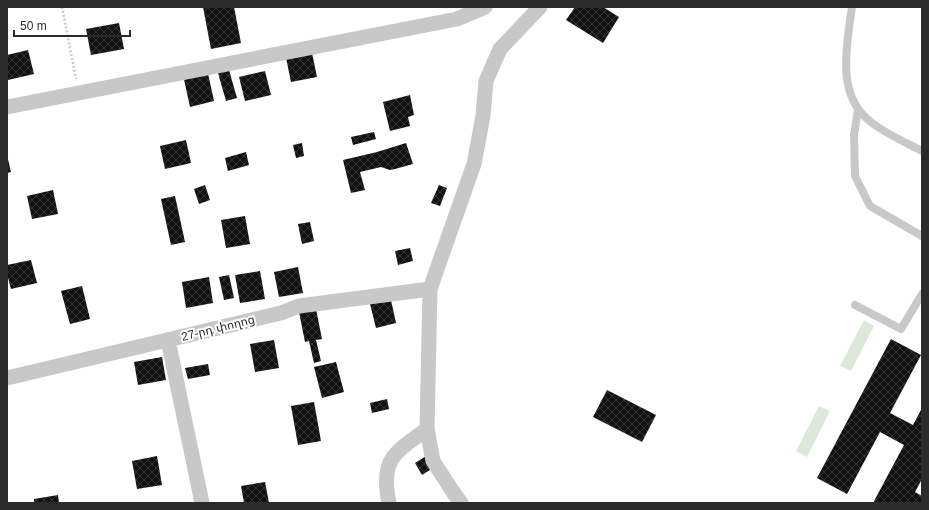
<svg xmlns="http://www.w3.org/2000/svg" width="929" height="510" font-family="Arial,'Noto Sans Armenian',sans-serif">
<defs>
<pattern id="building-cross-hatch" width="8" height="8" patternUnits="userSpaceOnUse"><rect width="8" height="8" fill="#121212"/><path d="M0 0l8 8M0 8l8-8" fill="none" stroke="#353535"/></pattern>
</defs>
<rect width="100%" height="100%" fill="#fff"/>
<g fill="#dce9d8">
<polygon points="864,320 874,326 851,371 840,366"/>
<polygon points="819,406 830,411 807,457 796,451"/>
</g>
<g fill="url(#building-cross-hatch)">
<polygon points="203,7 234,7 241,43 211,49"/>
<polygon points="575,7 603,7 619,17 603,43 566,20"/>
<polygon points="119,23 124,49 91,55 86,29"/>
<polygon points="311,48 317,77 291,82 285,53"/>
<polygon points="28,50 34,74 8,80 7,55"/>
<polygon points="207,69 214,101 190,107 183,75"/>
<polygon points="229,70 237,98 226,101 218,73"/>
<polygon points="265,71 271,95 245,101 239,77"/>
<polygon points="410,95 414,115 408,117 410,126 390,131 383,102"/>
<polygon points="374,132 376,139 353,145 351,137"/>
<polygon points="186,140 191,163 165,169 160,146"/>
<polygon points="302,143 304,156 296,158 293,145"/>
<polygon points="406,143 413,164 395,169 390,170 381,167 360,172 365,190 351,193 343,160 377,152"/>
<polygon points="246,152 249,165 228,171 225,158"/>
<polygon points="7,155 11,172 7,173"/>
<polygon points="205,185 210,200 199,204 194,189"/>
<polygon points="439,185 447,188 440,206 431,203"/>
<polygon points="53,190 58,214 32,219 27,196"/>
<polygon points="175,196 185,242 171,245 161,199"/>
<polygon points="245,216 250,244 226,248 221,220"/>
<polygon points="310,222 314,241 302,244 298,224"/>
<polygon points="410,248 413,261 398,265 395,251"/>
<polygon points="31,260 37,283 11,289 7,274 7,265"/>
<polygon points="298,267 303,293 279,297 274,272"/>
<polygon points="260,271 265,299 240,303 235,275"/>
<polygon points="229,275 234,298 224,300 219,277"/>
<polygon points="209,277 213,303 186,308 182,282"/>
<polygon points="82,286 90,319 70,324 61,291"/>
<polygon points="391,300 396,323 376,328 370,304"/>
<polygon points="316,309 322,339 316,340 321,361 314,363 309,341 305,342 299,312"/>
<polygon points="891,339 921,355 890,413 913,425 922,408 922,479 915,492 922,496 922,503 873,503 904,445 880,432 847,494 817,478"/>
<polygon points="274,340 279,368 255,372 250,344"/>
<polygon points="162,357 166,380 138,385 134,362"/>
<polygon points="336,362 344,392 322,398 314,367"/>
<polygon points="208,364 210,375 188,379 185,368"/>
<polygon points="607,390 656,415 642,442 593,417"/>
<polygon points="387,399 389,409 372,413 370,403"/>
<polygon points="314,402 321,441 298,445 291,406"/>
<polygon points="157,456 162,485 137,489 132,461"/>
<polygon points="426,456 433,468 422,475 415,463"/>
<polygon points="265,482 269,503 244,503 241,486"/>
<polygon points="58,495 59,503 34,503 34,499"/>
</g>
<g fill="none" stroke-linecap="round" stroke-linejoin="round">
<polyline stroke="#c8c8c8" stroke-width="2.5" stroke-dasharray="2 2" stroke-linecap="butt" points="62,7 76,79"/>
<g stroke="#c8c8c8" stroke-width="8">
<path d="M852 7C847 44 835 96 871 122 886 134 905 142 922 151"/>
<polyline points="858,109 854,135 855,176 870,206 922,236"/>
<polyline points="855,305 901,329 922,294"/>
</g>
<g stroke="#c8c8c8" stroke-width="15">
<polyline points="7,107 457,19 485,7"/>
<polyline points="168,340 202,503"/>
<polyline points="7,378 281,313 299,306 430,289"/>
<path d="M389 503C380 459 394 453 427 429"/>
<polyline points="461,503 453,492 433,461 427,429 430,289 474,164 483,116 486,81 500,49 540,7"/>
</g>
</g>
<g text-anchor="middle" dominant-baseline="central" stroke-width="4" stroke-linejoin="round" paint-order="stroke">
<g font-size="12" fill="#2b2b2b" stroke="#fff">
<text transform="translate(218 328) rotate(-14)">27-րդ փողոց</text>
</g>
</g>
<rect width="929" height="510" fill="none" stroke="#2b2b2b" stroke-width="16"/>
<path d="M14 30v6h116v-6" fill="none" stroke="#2b2b2b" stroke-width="2"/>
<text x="20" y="30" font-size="12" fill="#2b2b2b" stroke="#ffffff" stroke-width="3" paint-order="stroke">50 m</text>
</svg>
